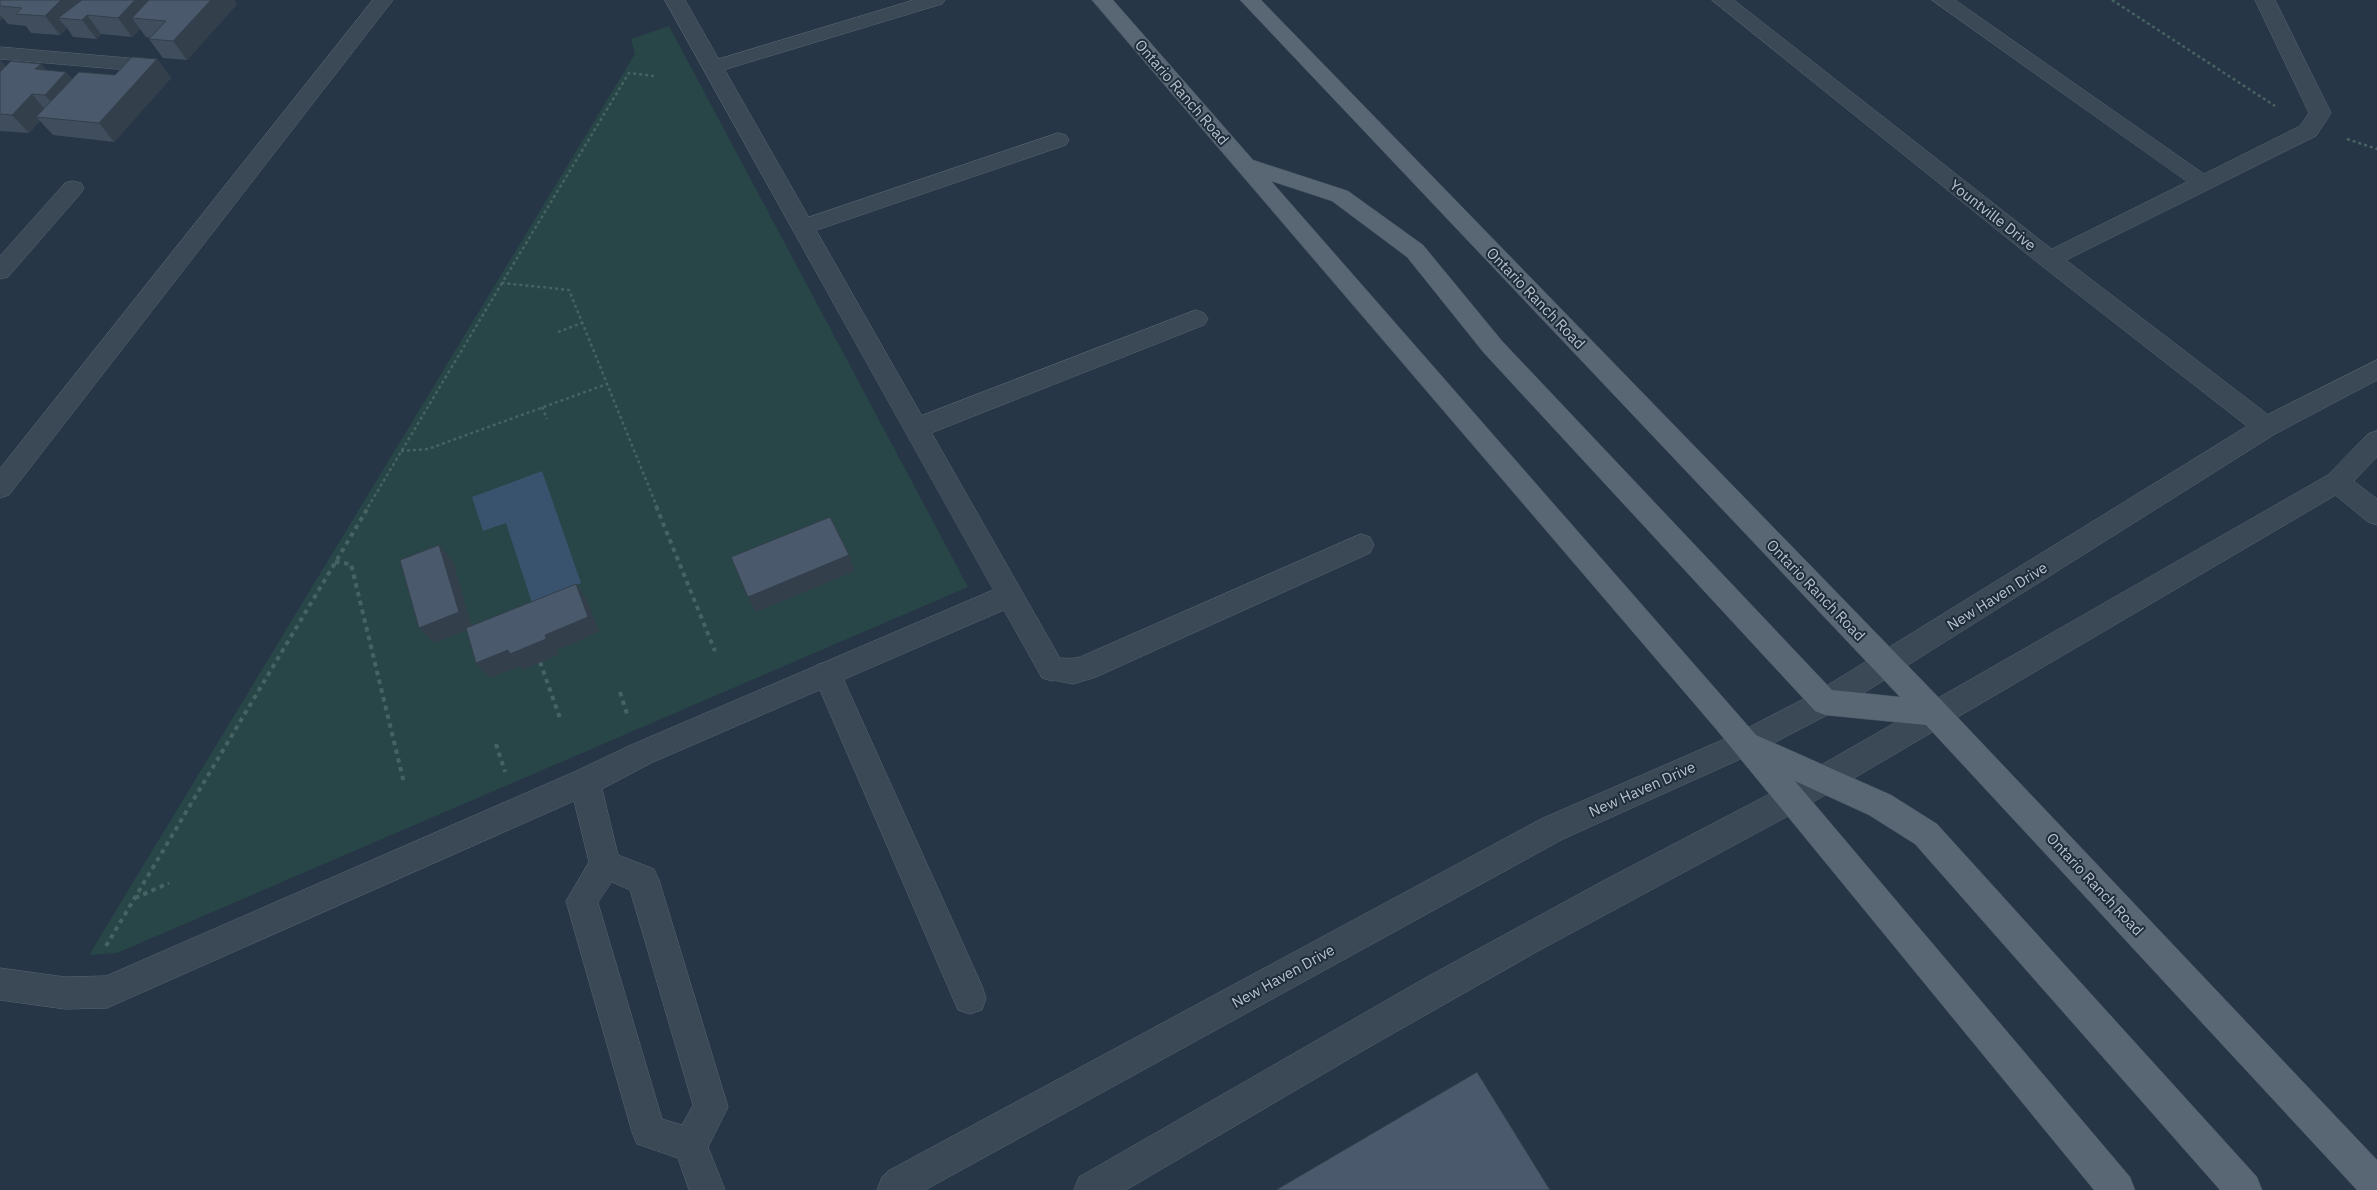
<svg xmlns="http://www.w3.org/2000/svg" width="2377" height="1190" font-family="'IBM Plex Sans',sans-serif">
<rect width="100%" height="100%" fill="#263646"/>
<polygon fill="#284647" points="669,26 968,587 117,953 89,955 635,54 631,39"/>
<polygon fill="#39536e" points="542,471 581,583 532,603 506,523 483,531 472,497"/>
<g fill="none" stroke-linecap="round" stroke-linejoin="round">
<g stroke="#596672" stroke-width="1">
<g id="service">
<polygon points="914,0 945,0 942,4 720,71 713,73 706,71 703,67 706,63"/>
<polygon points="1932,0 1955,0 2204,174 2300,126 2309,113 2255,0 2275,0 2331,113 2316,136 2050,268 2042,266 2039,260 2042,254 2187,182"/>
<polygon points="0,47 140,59 147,61 150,65 147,69 140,71 0,59"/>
<polygon points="1058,133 1066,135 1069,140 1066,145 811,232 803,235 795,232 792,227 795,222"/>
<polygon points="1196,310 1204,313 1208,319 1204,325 926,435 917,438 908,435 904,428 908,421"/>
<path d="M1361 534 1370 537 1374 545 1370 553 1096 677 1073 684 1042 678 1038 669 1042 660C1055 655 1067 661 1080 657Z"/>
<polygon points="827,662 837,665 982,986 986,998 982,1010 970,1014 958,1010 813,674 817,665"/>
</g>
</g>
<g stroke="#596672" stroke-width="1">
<g id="minor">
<polygon points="373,0 393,0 9,495 0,498 0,469"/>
<path d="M665 0H685L1066 669 1062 678 1052 681 1042 678 1004 610 651 763 602 789 618 855 654 869 659 880 728 1107 708 1147 725 1190H689L678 1158 637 1144 632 1132 566 901 589 862 574 801 107 1008 65 1009 0 1000V968L65 977 106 976 574 772 631 745 993 590ZM612 882 630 890 693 1105 682 1125 662 1119 598 903Z"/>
<polygon points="1712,0 1734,0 2058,254 2275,420 2279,427 2275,434 2266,437 2257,434 2042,266"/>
<polygon points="73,181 81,183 84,188 81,193 8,277 0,279 0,256 65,183"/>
<polygon points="2337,472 2346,475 2377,499 2377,525 2368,522 2328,489 2324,482 2328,475"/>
</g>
</g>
<g stroke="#596672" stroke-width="1">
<g id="tertiary">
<polygon points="2377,360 2377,380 2275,434 1835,711 1756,752 1563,839 925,1190 877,1190 882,1177 888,1171 1541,819 1736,734 1815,693 2257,420"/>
<polygon points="2377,431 2377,457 2346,489 1803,808 1538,951 1364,1050 1126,1190 1074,1190 1079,1177 1427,977 1603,881 1781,788 2328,475 2368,434"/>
</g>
</g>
<g stroke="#44515e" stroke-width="1">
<polygon id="primary" points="1092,0 1113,0 1253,160 1348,191 1423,245 1502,341 1832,690 1900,697 1240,0 1261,0 1945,704 2377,1160 2377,1190 2357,1190 1926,725 1825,715 1815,711 1484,353 1407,257 1332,201 1271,181 1756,735 1891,795 1937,824 2257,1177 2262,1190 2220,1190 1915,844 1869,815 1795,781 2130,1177 2135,1190 2094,1190 1716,729"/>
</g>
<g stroke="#476262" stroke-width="2.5" stroke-dasharray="3 3" stroke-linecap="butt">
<polyline points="2112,0 2275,106"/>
<polyline points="654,76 629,73 502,283 569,290 657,507"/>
<polyline points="2347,139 2377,149"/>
<polyline points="558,332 582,323"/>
<polyline points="542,407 547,419"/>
<polyline points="401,451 428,449 607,384"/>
<polyline points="368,507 502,283"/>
</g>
<g stroke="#476262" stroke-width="4" stroke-dasharray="4.5 4.5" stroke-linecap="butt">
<polyline points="656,506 715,651"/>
<polyline points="335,562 351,564 404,783"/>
<polyline points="540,662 560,718"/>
<polyline points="620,692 628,717"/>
<polyline points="496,744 505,772"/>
<polyline points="135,898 169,883"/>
<polyline points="106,946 369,506"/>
</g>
<use href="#service" fill="#3b4855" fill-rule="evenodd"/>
<use href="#minor" fill="#3b4855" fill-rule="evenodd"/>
<use href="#tertiary" fill="#3b4855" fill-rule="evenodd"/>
<use href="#primary" fill="#596775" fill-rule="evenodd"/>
</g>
<g fill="#404d5d">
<polygon points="0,0 234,0 237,4 187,60 163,58 149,39 151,38 146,37 140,29 132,37 101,34 97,39 73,37 67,28 60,35 31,33 26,26 8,24 3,18 0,21"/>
<polygon points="157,59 171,78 114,142 53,135 40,121 29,133 0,131 0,60 6,67 41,64 46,70 66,72 72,79 115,75"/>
</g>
<g fill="#343f4c">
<polygon points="61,0 81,0 87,8 58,18 67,28 60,35 45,16"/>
<polygon points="135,0 167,0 132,18 140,29 132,37 118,18"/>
<polygon points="211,0 234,0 237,4 187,60 173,41"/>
<polygon points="0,15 3,18 0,21"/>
<polygon points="87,15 101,34 97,39 82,20"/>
<polygon points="157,59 171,78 114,142 99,123"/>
<polygon points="0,60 14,76 0,80"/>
<polygon points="41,64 56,83 35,69"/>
<polygon points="66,72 82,91 60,114 45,95"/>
<polygon points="32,94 48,113 36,117 40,121 29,133 12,115"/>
<polygon points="439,545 453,561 472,628 434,643 419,628"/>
<polygon points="849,555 855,571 756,612 748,597"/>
<polygon points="576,584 587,600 599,632 557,650 558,655 523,670 520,666 490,678 476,663 545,635"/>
</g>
<g fill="#4a5a6c" stroke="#343f4c">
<polygon points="0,0 61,0 45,16 16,14 22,8 0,6"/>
<polygon points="82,0 135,0 118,18 87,15 82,20 58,18"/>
<polygon points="149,0 211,0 173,41 149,39 166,21 132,18"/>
<polygon points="132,57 157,59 99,123 36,117 79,72 115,75"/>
<polygon points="11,61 41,64 35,69 66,72 45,95 32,94 12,115 0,114 0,72"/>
<polygon points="830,517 849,555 748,597 731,557"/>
<polygon points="439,545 459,612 419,628 400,560"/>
<polygon points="576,584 588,617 545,635 546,639 510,654 508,650 476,663 466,628"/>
<polygon points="1477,1072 1550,1190 1276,1190"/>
</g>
<g text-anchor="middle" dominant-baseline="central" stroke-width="4" stroke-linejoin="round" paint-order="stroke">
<g font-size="15" fill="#b9c3ce" stroke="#1f2d3b">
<text transform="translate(1182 92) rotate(49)">Ontario Ranch Road</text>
<text transform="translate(1993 215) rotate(38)">Yountville Drive</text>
<text transform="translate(1536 298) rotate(46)">Ontario Ranch Road</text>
<text transform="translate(1816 590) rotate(46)">Ontario Ranch Road</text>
<text transform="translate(1997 596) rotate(-32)">New Haven Drive</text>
<text transform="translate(1642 789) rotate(-24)">New Haven Drive</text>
<text transform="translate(2095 884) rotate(47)">Ontario Ranch Road</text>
<text transform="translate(1283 976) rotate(-29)">New Haven Drive</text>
</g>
</g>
</svg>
